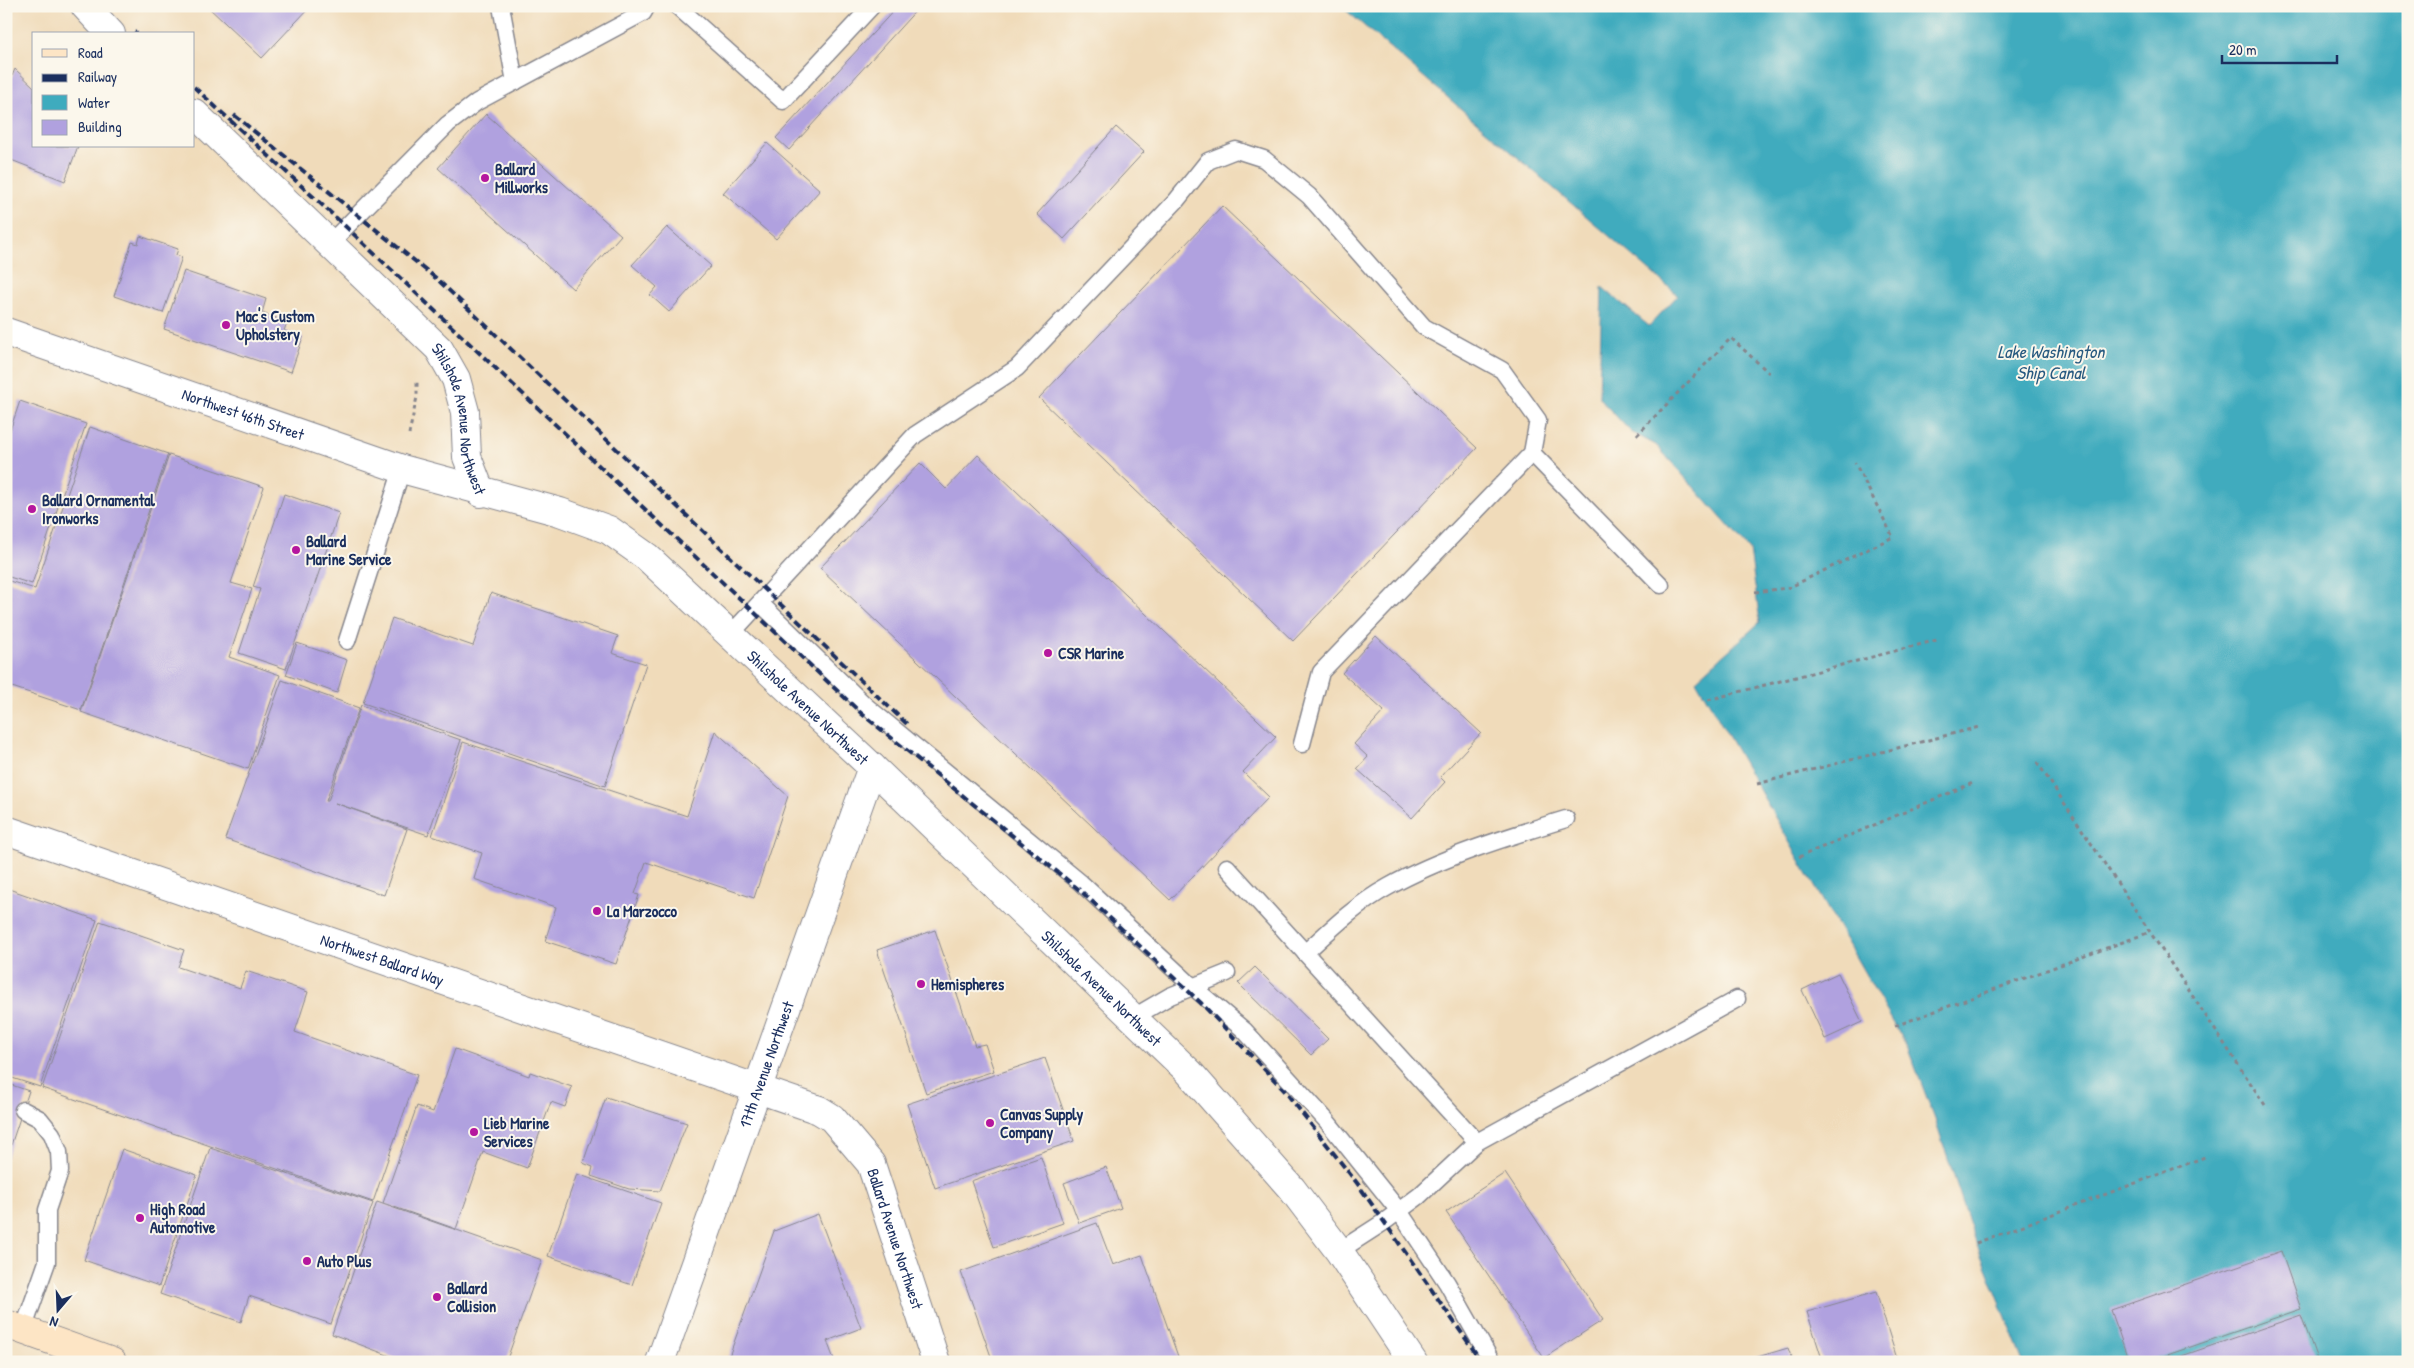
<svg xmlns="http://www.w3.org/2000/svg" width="2414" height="1368" font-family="'Patrick Hand',sans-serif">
<rect width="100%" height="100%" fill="#fbf7ec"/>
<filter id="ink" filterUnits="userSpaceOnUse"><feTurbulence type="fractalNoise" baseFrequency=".02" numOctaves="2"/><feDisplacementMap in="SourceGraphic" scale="10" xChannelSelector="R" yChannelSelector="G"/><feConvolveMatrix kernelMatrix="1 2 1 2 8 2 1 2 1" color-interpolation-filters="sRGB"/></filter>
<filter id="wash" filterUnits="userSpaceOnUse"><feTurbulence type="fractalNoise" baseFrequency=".0096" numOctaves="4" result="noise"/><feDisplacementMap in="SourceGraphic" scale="20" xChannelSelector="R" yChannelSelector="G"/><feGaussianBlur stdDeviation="1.12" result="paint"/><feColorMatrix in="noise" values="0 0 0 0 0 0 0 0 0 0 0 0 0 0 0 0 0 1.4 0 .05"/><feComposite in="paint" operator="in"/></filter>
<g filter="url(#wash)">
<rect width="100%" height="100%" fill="#f0dbba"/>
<polygon fill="#3fabbe" stroke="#2d6d8e" points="1341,6 2408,6 2408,1362 2024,1362 1976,1243 1936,1122 1908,1048 1696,680 1760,622 1750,550 1656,445 1631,432 1599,398 1602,287 1649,326 1678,295"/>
<g id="blocks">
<g fill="#b0a1df">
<polygon points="207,6 311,6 262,58"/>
<polygon points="898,6 920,6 789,150 776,138"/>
<polygon points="15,69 34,87 34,146 78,146 65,181 6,158 6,90"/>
<polygon points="486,114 621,235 573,289 438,168"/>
<polygon points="1116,127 1144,152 1064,239 1037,214"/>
<polygon points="767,143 820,190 776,239 723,193"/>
<polygon points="1222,206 1477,448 1293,641 1039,398"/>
<polygon points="667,227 711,266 669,312 650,295 657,287 632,265"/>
<polygon points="140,236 178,249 176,255 182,257 163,313 114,296 132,242 138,244"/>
<polygon points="184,271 266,299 262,313 287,322 284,331 303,337 291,372 164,329"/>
<polygon points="20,401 86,424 32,584 6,576 6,442"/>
<polygon points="90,427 168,454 81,710 6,685 8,677 6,676 6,580 35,589"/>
<polygon points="169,455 264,487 231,583 252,589 229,657 280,675 248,769 81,712"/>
<polygon points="978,455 1276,737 1243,772 1269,797 1170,900 820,568 920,463 946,489"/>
<polygon points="284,494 339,513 286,669 239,653 260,589 253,587"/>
<polygon points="491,593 618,636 612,653 646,664 605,786 363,703 392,618 473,646"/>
<polygon points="1376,636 1481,733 1440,777 1445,782 1412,818 1357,769 1368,757 1354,744 1384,711 1342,673"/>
<polygon points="297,643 347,660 337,693 286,675"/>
<polygon points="282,680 359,708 326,801 328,801 361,705 461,740 428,835 335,803 407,829 384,895 225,839"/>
<polygon points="715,731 788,796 754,898 646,862 635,894 639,895 616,964 545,941 556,907 474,879 482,853 432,836 463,742 687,816"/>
<polygon points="6,888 97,920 40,1087 6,1076"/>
<polygon points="100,921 184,950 178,967 240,988 246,971 308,992 295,1032 417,1075 373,1202 42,1088"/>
<polygon points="935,930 975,1046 985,1044 994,1071 926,1093 877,950"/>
<polygon points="1255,967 1328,1039 1311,1055 1238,983"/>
<polygon points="1838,973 1862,1022 1825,1039 1802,990"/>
<polygon points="455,1049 529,1076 530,1072 572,1087 565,1107 551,1102 527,1168 483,1152 456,1229 383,1203 417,1106 433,1112"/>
<polygon points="1045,1058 1074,1141 935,1188 907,1104"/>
<polygon points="6,1083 29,1091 7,1157 6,1157"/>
<polygon points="606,1097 687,1123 660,1191 629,1189 591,1176 593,1167 583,1163"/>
<polygon points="210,1148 373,1203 331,1324 249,1296 241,1322 160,1294"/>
<polygon points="122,1149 197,1175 159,1286 84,1260"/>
<polygon points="1041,1157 1063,1223 994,1247 971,1181"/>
<polygon points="1106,1167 1121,1208 1079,1223 1064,1183"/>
<polygon points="1505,1173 1603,1320 1544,1358 1446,1212"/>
<polygon points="577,1174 661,1203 632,1285 548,1256"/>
<polygon points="377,1202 542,1260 506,1362 406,1362 332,1334"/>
<polygon points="818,1214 861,1328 827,1341 835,1362 727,1362 774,1231"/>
<polygon points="1097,1223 1113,1265 1142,1255 1180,1362 993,1362 961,1272"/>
<polygon points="2281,1251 2301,1309 2147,1362 2129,1362 2111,1310"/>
<polygon points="1876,1292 1898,1362 1823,1362 1807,1312"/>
<polygon points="2301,1315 2318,1362 2167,1362 2167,1361"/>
<polygon points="1788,1348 1793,1362 1744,1362 1744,1361"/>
</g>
</g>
</g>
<g filter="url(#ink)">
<use href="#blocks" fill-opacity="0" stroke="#86858c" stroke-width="1"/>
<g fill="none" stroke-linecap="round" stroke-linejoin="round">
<g stroke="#86858c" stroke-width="19">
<g id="service">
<polyline points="501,6 515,82"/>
<polyline points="677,6 783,101 872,6"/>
<polyline points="330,243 448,124 477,102 643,13 647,6"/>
<polyline points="1532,453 1661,585"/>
<polyline points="760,603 866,706 1081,883 1193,987 1244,1030 1326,1120 1399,1211 1447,1283 1492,1362"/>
<polyline points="730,635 915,435 1017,368 1176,201 1208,161 1236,150 1264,159 1309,196 1424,327 1502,370 1538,420 1532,453 1321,672 1302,744"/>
<polyline points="347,641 402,469"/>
<polyline points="1227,867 1477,1142"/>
<path d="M1305 953C1331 929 1357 904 1388 887 1442 857 1507 837 1566 819"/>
<polyline points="1134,1017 1170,996 1227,973"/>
<polyline points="23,1110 40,1119 52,1134 59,1152 60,1171 47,1210 47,1262 23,1330"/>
<polyline points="1339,1251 1384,1222 1419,1196 1477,1142 1737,999"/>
</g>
</g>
<g stroke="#86858c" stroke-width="30">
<g id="minor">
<polyline points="85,6 111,34"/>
<path id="s1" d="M194 113 439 349 456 379 465 412 467 457 481 493"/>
<path id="s2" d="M660 1362 872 767"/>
</g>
</g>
<g stroke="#86858c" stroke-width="30">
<g id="tertiary">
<path id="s3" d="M6 332 402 469 560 512 609 530 647 557 872 767 1189 1072 1292 1189 1339 1251 1413 1362"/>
<path id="s4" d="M6 830 819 1110 832 1118 871 1164 936 1362"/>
</g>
</g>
<g stroke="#86858c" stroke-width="30">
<polyline id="secondary" points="6,1324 112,1362"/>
</g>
<g stroke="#86858c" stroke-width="3" stroke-dasharray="4 4" stroke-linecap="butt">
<polyline points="409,434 417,397 417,382"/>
<polyline points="1637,435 1731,338 1769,373"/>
<polyline points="1755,592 1788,588 1893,537 1855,463"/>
<polyline points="1708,700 1937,640"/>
<polyline points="2037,762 2265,1105"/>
<polyline points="1757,784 1979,727"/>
<polyline points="1799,857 1975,782"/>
<polyline points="1895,1026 2150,932"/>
<polyline points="1976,1243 2205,1157"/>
</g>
<use href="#service" stroke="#fff" stroke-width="16"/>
<use href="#minor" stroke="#fff" stroke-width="28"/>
<use href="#tertiary" stroke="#fff" stroke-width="28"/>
<use href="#secondary" stroke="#fde5c5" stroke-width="28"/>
<g stroke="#1b2f5e" stroke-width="4" stroke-dasharray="8 4" stroke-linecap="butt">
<polyline points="134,32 137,34"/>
<polyline points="194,87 345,226 862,714 1082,892 1201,1003 1284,1090 1357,1183 1482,1362"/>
<polyline points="234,115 437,279 909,726"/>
</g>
</g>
</g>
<g fill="#b5179e" stroke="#fbf7ec" stroke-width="2">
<circle cx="485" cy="178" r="5"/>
<circle cx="226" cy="325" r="5"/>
<circle cx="32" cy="509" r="5"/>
<circle cx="296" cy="550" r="5"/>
<circle cx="1048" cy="653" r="5"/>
<circle cx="597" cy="911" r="5"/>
<circle cx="921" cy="984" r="5"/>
<circle cx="990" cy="1123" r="5"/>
<circle cx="474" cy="1132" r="5"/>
<circle cx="140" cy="1218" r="5"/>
<circle cx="307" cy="1261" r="5"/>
<circle cx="437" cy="1297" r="5"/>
</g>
<g text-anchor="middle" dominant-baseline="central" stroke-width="4" stroke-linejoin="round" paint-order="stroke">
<g font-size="16" font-weight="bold" fill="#1b2f5e" stroke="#fbf7ec" text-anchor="start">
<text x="495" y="169">Ballard<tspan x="495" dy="18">Millworks</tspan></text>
<text x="236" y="316">Mac's Custom<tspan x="236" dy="18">Upholstery</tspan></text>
<text x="42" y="500">Ballard Ornamental<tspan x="42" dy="18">Ironworks</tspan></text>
<text x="306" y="541">Ballard<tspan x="306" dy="18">Marine Service</tspan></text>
<text x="1058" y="653">CSR Marine</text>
<text x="607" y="911">La Marzocco</text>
<text x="931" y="984">Hemispheres</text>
<text x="1000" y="1114">Canvas Supply<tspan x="1000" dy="18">Company</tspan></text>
<text x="484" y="1123">Lieb Marine<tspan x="484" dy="18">Services</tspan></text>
<text x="150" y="1209">High Road<tspan x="150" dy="18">Automotive</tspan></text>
<text x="317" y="1261">Auto Plus</text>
<text x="447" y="1288">Ballard<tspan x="447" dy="18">Collision</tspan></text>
</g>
<g font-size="16" fill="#1b2f5e" stroke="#fbf7ec">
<text stroke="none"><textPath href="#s3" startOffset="251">Northwest 46th Street</textPath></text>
<text stroke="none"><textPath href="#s1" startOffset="414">Shilshole Avenue Northwest</textPath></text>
<text stroke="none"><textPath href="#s3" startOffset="902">Shilshole Avenue Northwest</textPath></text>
<text stroke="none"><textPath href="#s4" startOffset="398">Northwest Ballard Way</textPath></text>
<text stroke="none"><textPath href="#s3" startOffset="1308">Shilshole Avenue Northwest</textPath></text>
<text stroke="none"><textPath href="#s2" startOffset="316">17th Avenue Northwest</textPath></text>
<text stroke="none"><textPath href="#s4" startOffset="1014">Ballard Avenue Northwest</textPath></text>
</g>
<g font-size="18" font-style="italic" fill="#285a80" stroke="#fbf7ec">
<text x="2051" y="351">Lake Washington<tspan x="2051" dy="21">Ship Canal</tspan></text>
</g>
</g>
<rect width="2414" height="1368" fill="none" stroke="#fbf7ec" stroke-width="25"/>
<rect x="32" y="32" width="162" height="115" fill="#fbf7ec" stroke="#a1a7b3"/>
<rect x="42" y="49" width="25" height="8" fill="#fde5c5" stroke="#a1a7b3"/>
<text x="78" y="58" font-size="15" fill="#1b2f5e">Road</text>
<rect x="42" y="74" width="25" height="8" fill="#1b2f5e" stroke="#a1a7b3"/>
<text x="78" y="82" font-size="15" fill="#1b2f5e">Railway</text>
<rect x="42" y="95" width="25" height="15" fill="#3fabbe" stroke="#a1a7b3"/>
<text x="78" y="108" font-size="15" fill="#1b2f5e">Water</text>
<rect x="42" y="120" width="25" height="15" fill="#b0a1df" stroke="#a1a7b3"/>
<text x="78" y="132" font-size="15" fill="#1b2f5e">Building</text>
<g transform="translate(58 1310) rotate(199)" stroke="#fbf7ec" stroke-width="4" paint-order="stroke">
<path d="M0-4L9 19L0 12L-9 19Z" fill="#1b2f5e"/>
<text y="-8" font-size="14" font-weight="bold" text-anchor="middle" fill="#1b2f5e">N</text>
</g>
<path d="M2222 55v8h115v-8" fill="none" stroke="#1b2f5e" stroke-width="2.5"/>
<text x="2229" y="55" font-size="15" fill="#1b2f5e" stroke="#fbf7ec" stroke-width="4" paint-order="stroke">20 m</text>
</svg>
